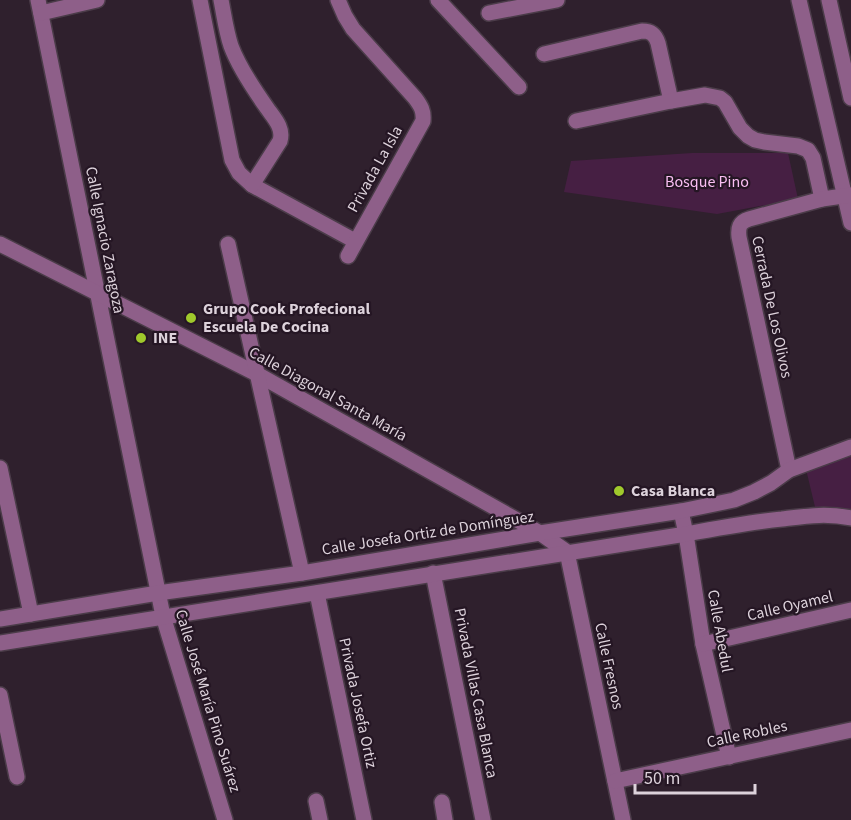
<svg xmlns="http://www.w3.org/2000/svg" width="851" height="820" font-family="'Source Sans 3',sans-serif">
<rect width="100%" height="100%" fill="#2f202d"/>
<g fill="#461f43">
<polygon points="692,153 788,153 798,199 717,214 564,192 571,161"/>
<polygon points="851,449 851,513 816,511 805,465"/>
</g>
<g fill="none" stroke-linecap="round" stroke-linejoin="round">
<g stroke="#4b3c49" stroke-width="18">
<g id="minor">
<polyline points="38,0 163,616 225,820"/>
<polyline points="200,0 232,160 239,173 252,185 355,241"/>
<path d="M221 0C224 15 226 31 231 46 238 65 255 91 267 108 274 118 284 128 280 141L252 185"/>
<path d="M338 0 345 16 353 29 415 98C421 106 424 111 423 121L348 256"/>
<polyline points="438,0 519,87"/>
<polyline points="799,0 851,223"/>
<polyline points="829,0 851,98"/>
<polyline points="41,13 97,0"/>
<polyline points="489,13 557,0"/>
<path d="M544 54 642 31C651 31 655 34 658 43L671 101"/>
<polyline points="576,121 671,101 705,95 720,98 725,102 740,128 748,136 755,140 764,142 798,146 808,150 813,158 822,199"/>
<polyline points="0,244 257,374 540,533 567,552 623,820"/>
<polyline points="228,244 302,573"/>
<polyline points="0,468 31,614"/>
<path d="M789 470 739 237C738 228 739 222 749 219L822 199 851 195"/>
<polyline points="681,511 686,534 703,644 729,757"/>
<polyline points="433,573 483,820"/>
<polyline points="317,593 364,820"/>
<polyline points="0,619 158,593 302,573 540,533 681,511 734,500 754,492 771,483 789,470 851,447"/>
<path d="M0 643 686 534C718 528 750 522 782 519 807 516 826 513 851 518"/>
<polyline points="703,644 851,610"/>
<polyline points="0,695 17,777"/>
<polyline points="615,781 851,730"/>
<polyline points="316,801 320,820"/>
<polyline points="442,802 445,820"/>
</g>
</g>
<use href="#minor" stroke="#8e5f89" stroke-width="15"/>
</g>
<g fill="#a0c92c" stroke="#251624" stroke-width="2">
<circle cx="191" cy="318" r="6"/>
<circle cx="141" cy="338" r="6"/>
<circle cx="619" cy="491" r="6"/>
</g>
<g text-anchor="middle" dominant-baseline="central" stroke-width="4.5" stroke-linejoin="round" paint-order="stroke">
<g font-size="16" fill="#ddd2db" stroke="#251624">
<text transform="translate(375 169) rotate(-61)">Privada La Isla</text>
<text transform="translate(105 240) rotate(79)">Calle Ignacio Zaragoza</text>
<text transform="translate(772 307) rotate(78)">Cerrada De Los Olivos</text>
<text transform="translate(328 394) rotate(29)">Calle Diagonal Santa María</text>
<text transform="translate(428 533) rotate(-9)">Calle Josefa Ortiz de Domínguez</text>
<text transform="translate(790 606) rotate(-13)">Calle Oyamel</text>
<text transform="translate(720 631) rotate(80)">Calle Abedul</text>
<text transform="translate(609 666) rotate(78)">Calle Fresnos</text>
<text transform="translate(476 693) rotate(79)">Privada Villas Casa Blanca</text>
<text transform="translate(208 701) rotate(73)">Calle José María Pino Suárez</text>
<text transform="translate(358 703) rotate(78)">Privada Josefa Ortiz</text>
<text transform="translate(747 734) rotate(-12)">Calle Robles</text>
</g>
<g font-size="16" fill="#f9bef2" stroke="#251624">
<text x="707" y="182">Bosque Pino</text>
</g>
<g font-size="16" font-weight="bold" fill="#ddd2db" stroke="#251624" text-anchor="start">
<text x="203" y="309">Grupo Cook Profecional<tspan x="203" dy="18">Escuela De Cocina</tspan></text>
<text x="153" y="338">INE</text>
<text x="631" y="491">Casa Blanca</text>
</g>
</g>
<path d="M635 784v9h120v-9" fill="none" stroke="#ddd2db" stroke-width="3"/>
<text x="644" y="784" font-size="18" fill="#ddd2db" stroke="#251624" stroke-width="4.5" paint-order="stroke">50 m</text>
</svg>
